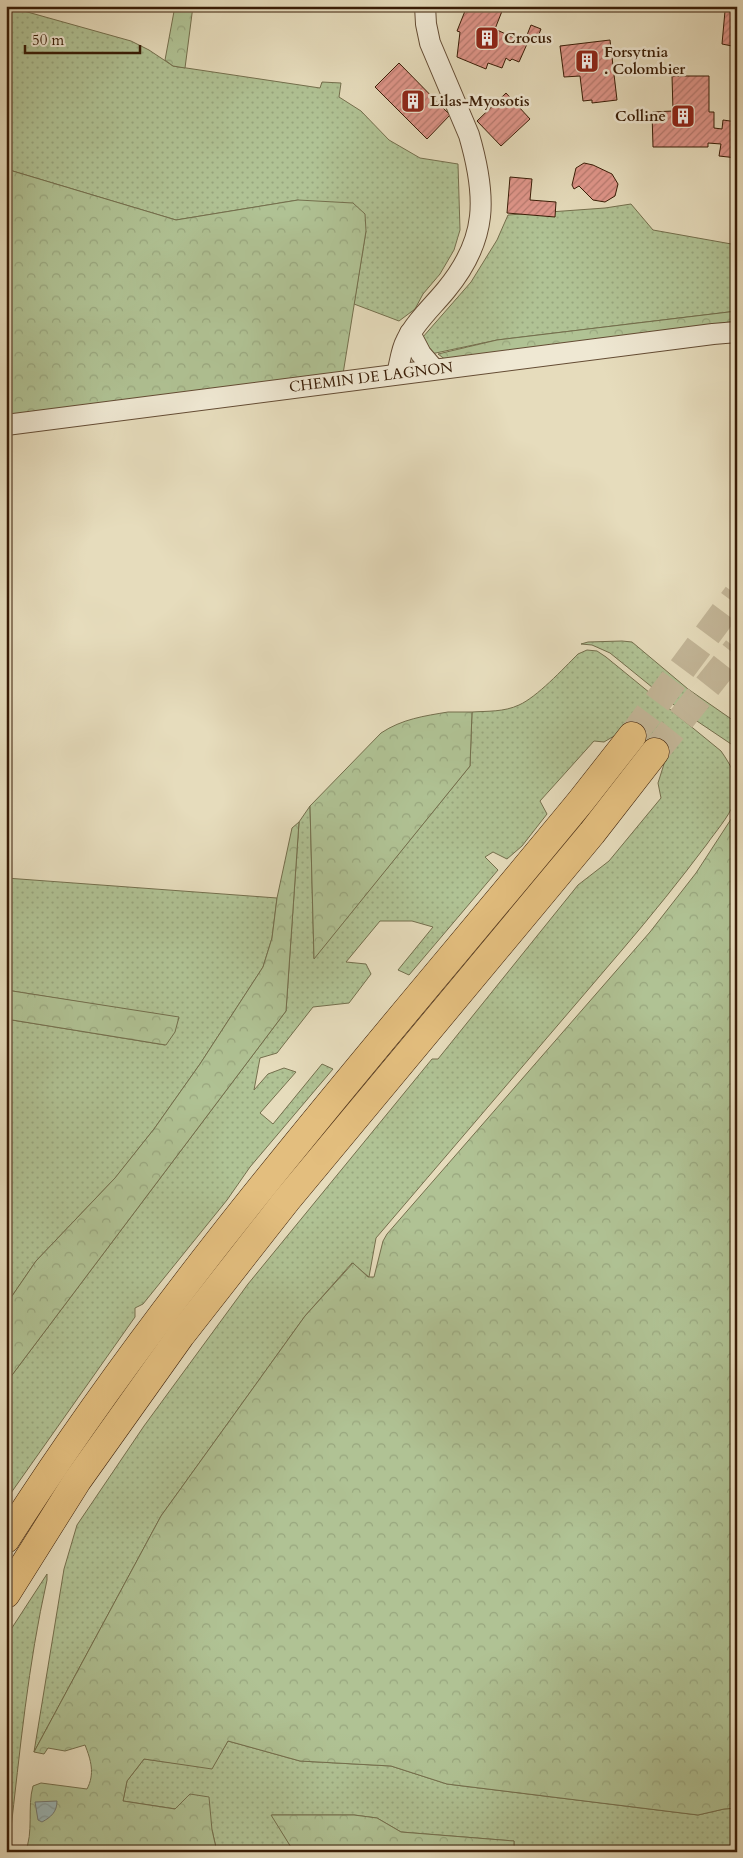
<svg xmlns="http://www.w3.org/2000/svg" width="743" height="1858" font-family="Cardo,serif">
<defs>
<pattern id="grass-dots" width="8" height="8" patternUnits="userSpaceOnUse" patternTransform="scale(1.25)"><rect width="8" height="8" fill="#b0c294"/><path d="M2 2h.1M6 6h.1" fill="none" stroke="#98a67e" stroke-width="1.8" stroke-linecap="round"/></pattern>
<pattern id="forest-crowns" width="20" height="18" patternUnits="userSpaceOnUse" patternTransform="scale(1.25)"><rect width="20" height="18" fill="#b0c294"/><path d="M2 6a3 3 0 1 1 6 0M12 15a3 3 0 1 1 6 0" fill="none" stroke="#98a67e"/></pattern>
<pattern id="water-waves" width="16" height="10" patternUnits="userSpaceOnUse" patternTransform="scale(1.25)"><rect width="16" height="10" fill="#9bb9bb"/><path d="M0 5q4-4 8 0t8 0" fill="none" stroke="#869e9f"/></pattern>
<pattern id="building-hatch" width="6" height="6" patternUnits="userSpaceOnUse" patternTransform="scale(1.25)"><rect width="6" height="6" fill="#e0968b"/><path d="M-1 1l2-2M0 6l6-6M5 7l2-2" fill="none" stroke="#b77a70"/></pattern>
</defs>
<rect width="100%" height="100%" fill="#e6dcbc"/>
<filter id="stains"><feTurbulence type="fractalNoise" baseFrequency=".004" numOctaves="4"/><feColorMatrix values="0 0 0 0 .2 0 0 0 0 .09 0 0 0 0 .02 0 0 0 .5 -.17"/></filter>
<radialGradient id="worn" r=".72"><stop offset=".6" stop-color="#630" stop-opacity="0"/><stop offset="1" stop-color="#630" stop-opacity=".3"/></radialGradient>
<g fill="url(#grass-dots)" stroke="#746f4d">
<polygon points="6,6 131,41 149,50 173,66 320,88 322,82 341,83 339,97 361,111 389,140 420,158 458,164 460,230 454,250 440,274 423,294 415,309 399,321 354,304 366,231 298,200 176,220 6,169"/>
<polygon points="631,204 653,230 737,245 737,311 497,340 431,354 422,338 471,282 497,240 508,215 605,208"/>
<polygon points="622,641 632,642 688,689 737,723 737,748 679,709 610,653 592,645 581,644 588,642"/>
<path d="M587 650 597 651 606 657 721 751C732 767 741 782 734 803 728 818 716 831 707 844 680 880 651 916 622 950 540 1046 458 1142 376 1238L369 1277 352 1263 305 1316 161 1516 34 1752 64 1569 77 1525 144 1426 248 1284 432 1059H438L578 885 609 861 661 798 658 783 664 764V757L643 754 638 751V745L626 734 614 736 604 742 594 741 540 801 547 814 522 846 507 859 493 852 485 857 498 870 409 975 398 970 433 927 412 921H380L346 962 366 964 371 974 349 1003 313 1007 277 1053 260 1058 254 1090 268 1074 284 1068 296 1072 260 1113 273 1124 322 1064 333 1069 250 1167 227 1200 143 1304 135 1308V1317L6 1500V1383L286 1011 299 822 310 806 314 958 470 766 472 712C488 711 504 712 519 705 537 697 563 669 578 654Z"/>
<polygon points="6,878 277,898 272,938 263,967 200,1064 154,1129 116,1177 36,1261 6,1305 6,1019 165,1045 179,1018 6,990"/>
<path d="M47 1574V1580C28 1664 20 1751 10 1837L6 1843V1637Z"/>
<polygon points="228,1741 300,1761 391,1766 447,1784 698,1815 724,1809 737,1808 737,1852 514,1852 514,1841 401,1832 377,1818 354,1815 272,1815 294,1852 217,1852 212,1830 190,1794 176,1809 123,1801 127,1781 144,1759 212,1768"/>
</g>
<g fill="url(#forest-crowns)" stroke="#746f4d">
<polygon points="175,6 193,6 185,68 173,66 165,60"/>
<polygon points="6,169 176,220 298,200 353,203 365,214 366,231 343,374 6,417"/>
<polygon points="737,311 737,321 446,360 438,354 497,340"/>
<path d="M448 712H472L470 766 314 959 310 806 381 733C402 719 424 716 448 712Z"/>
<path d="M737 810V1808L724 1809 698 1815 447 1784 391 1766 300 1761 228 1741 212 1769 144 1759 127 1781 123 1801 175 1809 190 1794 209 1797 212 1830 217 1852H25C34 1833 27 1807 33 1786L41 1783 87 1789C95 1774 91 1760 85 1745L65 1751 48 1748 44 1754 34 1752 161 1516 305 1316 353 1263 368 1277H374L383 1241 387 1234 650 932 696 873Z"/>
<polygon points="299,822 286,1011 6,1383 6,1305 10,1299 36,1261 115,1178 154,1129 200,1064 263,967 272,938 277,898 292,828"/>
<polygon points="6,990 179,1017 175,1032 166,1045 6,1019"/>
<polygon points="271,1815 354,1815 377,1818 401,1832 514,1841 514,1852 294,1852"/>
</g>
<path fill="url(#water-waves)" stroke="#737a73" d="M57 1801C57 1812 51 1817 42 1822L38 1820 35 1802Z"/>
<g fill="url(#building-hatch)" stroke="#381c06">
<polygon points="467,6 504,6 495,29 527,44 519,62 512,59 510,61 506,58 502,68 488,63 486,69 457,57 460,32 457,31"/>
<polygon points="737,10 737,47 722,44 725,11"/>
<polygon points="531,25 541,29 537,39 527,35"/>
<polygon points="610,40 617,100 592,103 592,100 583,101 580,76 564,77 560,46"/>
<polygon points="399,63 450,115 427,139 375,87"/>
<polygon points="672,76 709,76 709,112 714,112 714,128 722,129 723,120 737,122 737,158 719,156 721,144 708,143 708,147 653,147 652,112 673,111"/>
<polygon points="506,93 530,119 501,146 477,121"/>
<polygon points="584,163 593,165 612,174 618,184 615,196 605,202 593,200 579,186 574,189 572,185 576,168"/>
<polygon points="510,177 532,179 530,200 556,202 555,217 507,213"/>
</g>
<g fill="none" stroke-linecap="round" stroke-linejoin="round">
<g stroke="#c3b698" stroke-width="28" stroke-dasharray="28 14" stroke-linecap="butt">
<polyline points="632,736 737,595"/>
<polyline points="655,752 737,649"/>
</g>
<g stroke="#644c34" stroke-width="22">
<g id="minor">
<polyline points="410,333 421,354 434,369"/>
<path d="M397 374C400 363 401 350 406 341 415 322 433 306 446 290 488 239 487 197 469 135L430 43 426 24 425 6"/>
<polyline points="6,425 713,334 737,332"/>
</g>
</g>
<g stroke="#381c06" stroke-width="29">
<g id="highway">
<path d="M6 1539C174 1275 383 1042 581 801L632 736"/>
<polyline points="6,1594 77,1481 181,1335 286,1201 592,833 655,752"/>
</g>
</g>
<use href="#minor" stroke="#efe8d3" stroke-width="20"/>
<use href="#highway" stroke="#e3be7e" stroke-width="28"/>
</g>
<defs>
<g id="building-square" transform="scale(1.25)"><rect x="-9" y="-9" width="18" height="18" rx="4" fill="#8f2418" stroke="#efe8d3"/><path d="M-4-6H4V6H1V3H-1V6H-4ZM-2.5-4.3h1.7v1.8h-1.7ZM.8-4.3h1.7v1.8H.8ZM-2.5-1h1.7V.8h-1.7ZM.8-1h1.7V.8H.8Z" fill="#fff"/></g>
</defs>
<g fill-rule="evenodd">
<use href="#building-square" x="487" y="38"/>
<use href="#building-square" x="587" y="61"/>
<use href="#building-square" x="413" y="101"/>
<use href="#building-square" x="683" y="116"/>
</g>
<g text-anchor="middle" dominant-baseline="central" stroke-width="5" stroke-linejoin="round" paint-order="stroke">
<g font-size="15" font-weight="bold" fill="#381c06" stroke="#efe8d3" text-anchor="start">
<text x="504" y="38">Crocus</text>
<text x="604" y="52">Forsytnia<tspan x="604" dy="17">. Colombier</tspan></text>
<text x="430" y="101">Lilas-Myosotis</text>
<text x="666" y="116" text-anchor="end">Colline</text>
</g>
<g font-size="15" fill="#381c06" stroke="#efe8d3">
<text transform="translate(371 377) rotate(-7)">CHEMIN DE LAGNON</text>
</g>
</g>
<rect width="743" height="1858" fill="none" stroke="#e6dcbc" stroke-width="25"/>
<rect x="8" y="8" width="728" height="1843" fill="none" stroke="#381c06" stroke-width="2.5"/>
<rect x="12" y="12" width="718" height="1833" fill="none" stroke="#381c06"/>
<path d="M25 45v8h115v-8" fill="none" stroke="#381c06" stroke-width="2.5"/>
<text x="32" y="45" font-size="15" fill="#381c06" stroke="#efe8d3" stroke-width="4" paint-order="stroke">50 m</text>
<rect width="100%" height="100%" filter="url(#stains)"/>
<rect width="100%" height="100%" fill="url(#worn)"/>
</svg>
